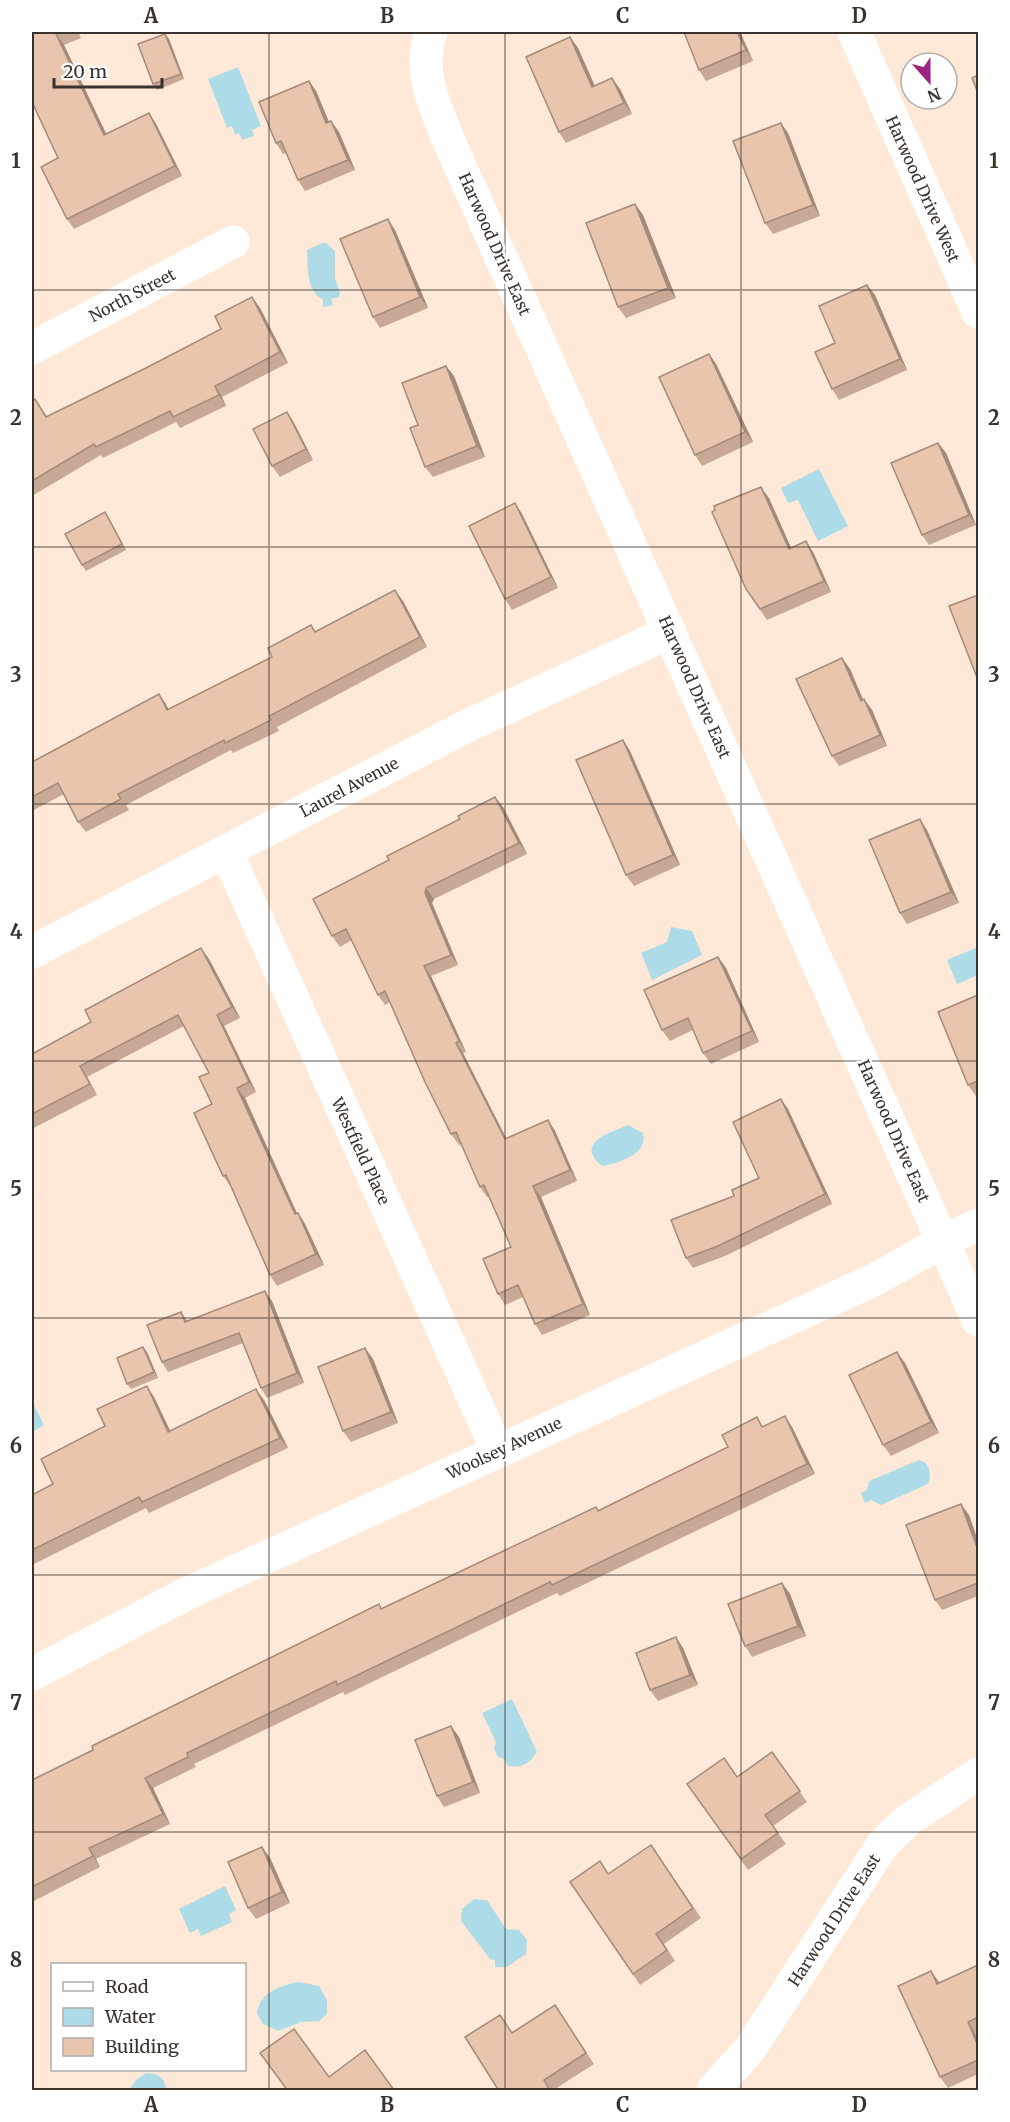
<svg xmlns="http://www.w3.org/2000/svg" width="1010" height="2122" font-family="Merriweather,serif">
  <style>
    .water { fill: #addce8 }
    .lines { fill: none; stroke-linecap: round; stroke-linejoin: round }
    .minor { stroke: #fff; stroke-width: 33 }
    .wall { fill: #c8a996 }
    .shaded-wall { fill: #a38a7a }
    .building { fill: #e9c5ae; stroke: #a38a7a; stroke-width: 1.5 }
    .grid { fill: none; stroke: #3a322c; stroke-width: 1.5; stroke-opacity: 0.55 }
    .labels { text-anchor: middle; stroke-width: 5; stroke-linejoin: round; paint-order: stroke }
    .street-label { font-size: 16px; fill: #3a322c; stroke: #fff }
    .neatline { fill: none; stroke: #3a322c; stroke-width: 2 }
    .grid-label { font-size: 20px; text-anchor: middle; font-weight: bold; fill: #3a322c }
  </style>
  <rect width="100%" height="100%" fill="#fee9d8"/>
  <g class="water">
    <polygon points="238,67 261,126 252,130 254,136 242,140 239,133 235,135 232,126 227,128 208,79"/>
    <path d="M 322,243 L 326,243 L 335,251 L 335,278 L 340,293 L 339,297 L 331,299 L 333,305 L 323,307 L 323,299 C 306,293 308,265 307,250 Z"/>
    <polygon points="819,469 848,526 818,541 798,500 788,503 781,488"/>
    <polygon points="671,927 692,931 702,955 652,980 641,953 667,942"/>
    <polygon points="978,947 978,975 957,984 947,960"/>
    <path d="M 628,1125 L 643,1133 C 649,1154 619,1163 602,1166 C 574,1142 610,1133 628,1125 Z"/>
    <polygon points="32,1401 44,1425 32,1432"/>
    <path d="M 919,1460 C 930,1462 932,1475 928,1484 L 881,1505 L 871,1500 L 865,1503 L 861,1493 L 867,1490 L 869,1481 Z"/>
    <path d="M 512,1699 L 537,1752 C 529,1764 523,1768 508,1766 L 503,1758 L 498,1757 L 494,1749 L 496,1742 L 482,1713 Z"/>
    <polygon points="225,1886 236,1910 229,1914 232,1922 201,1936 198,1929 190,1933 179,1909"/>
    <polygon points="474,1899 487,1900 506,1929 519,1930 527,1940 526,1954 507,1967 495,1967 495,1960 490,1959 461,1921 462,1909"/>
    <path d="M 299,1982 L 319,1986 L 327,2000 L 327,2014 L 319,2021 L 301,2022 L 278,2031 L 263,2024 L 257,2013 C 260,1992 281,1985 299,1982 Z"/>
    <path d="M 146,2073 C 159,2074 165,2077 166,2090 L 129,2090 L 136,2080 Z"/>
  </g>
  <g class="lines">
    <g class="minor">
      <path d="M 431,32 C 418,72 433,100 447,137 L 978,1320"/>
      <polyline points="854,32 978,312"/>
      <polyline points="32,348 233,242"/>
      <polyline points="226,851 497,1450"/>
      <polyline points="32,952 469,725 670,632"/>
      <polyline points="32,1674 188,1593 874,1280 943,1241 978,1225"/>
      <polyline points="713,2090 750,2049 883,1844 908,1820 978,1774"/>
    </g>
  </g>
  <g class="wall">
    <polygon points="32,32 78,32 81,38 64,45 106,134 149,113 156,124 182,176 74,229 67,219 58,158"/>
    <polygon points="740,32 753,61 706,81 699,70"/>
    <polygon points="165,34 169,39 184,79 157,90 153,84"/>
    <polygon points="570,37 578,48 595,86 620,89 632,114 566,143 559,132"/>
    <polygon points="309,81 316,91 329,122 331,121 339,132 355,170 305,191 298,180 286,153 283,154 276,143"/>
    <polygon points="788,133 820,216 773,234 765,223"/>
    <polygon points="635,204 643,215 676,298 626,318 618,307"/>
    <polygon points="395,230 428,308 380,328 373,317"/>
    <polygon points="867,285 875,295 907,370 839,400 832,389"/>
    <polygon points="252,297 260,308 288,363 222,397 226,406 180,428 176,422 103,458 101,455 32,496 32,402 35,399 47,417 148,367 221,329"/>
    <polygon points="709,354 716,364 753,442 702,466 695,455"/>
    <polygon points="446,366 454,376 485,457 433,477 425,467 418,425"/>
    <polygon points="287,412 294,423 313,460 280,477 272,466"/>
    <polygon points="938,443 946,453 976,525 929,545 922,535"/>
    <polygon points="769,498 791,548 813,552 831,592 767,620 746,589"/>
    <polygon points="515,503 522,514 558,588 512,610 505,599"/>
    <polygon points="105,512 126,550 86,571 82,565"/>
    <polygon points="403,601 427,647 277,727 279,731 233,753 231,750 126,805 129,810 86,832 78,822 64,794 32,811 32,762 159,694 168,709 272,657 311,625 316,632"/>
    <polygon points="842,658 850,669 863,700 864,699 872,710 887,746 839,766 832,756"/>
    <polygon points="623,740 630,751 680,865 634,886 626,875"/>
    <polygon points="495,797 503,807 527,854 434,899 432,903 458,965 431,976 466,1052 463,1053 506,1138 548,1120 555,1131 577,1181 541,1197 590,1315 542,1335 535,1324 523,1297 505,1305 498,1294 511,1247 489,1197 487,1197 480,1187 461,1144 459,1145 451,1134 390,1002 385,1005 378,995 352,940 340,947 332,936 389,860 460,819"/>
    <polygon points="927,830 959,903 907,924 900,913"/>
    <polygon points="718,957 726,968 759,1042 711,1064 703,1053 693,1030 670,1041 662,1030"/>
    <polygon points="209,959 240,1018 224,1026 256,1092 245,1098 297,1213 298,1213 305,1224 324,1265 277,1286 270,1275 231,1187 223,1176 212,1104 209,1073 184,1026 87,1077 97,1095 32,1129 32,1054"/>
    <polygon points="978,995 978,1095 976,1096 968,1085"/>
    <polygon points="781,1099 788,1109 832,1204 725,1256 693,1268 686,1258 734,1196 759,1178"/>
    <polygon points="272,1301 304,1383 267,1398 261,1388 243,1343 168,1372 162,1362 181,1312 188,1321"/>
    <polygon points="365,1348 373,1359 398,1423 351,1442 343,1431"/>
    <polygon points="147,1352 158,1378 131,1389 127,1384"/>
    <polygon points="905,1363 939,1433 891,1456 883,1445"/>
    <polygon points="154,1397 170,1431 264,1400 288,1448 149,1513 146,1508 32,1565 32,1495 53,1484 105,1426"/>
    <polygon points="763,1426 792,1427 815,1474 560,1596 557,1593 345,1695 343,1692 194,1764 196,1767 153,1788 170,1824 96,1859 100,1867 32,1902 32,1780 382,1608 598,1510 728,1447"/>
    <polygon points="969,1515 978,1541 978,1596 942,1610 935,1600"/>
    <polygon points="782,1583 790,1594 806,1636 752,1657 745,1646"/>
    <polygon points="683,1648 698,1685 658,1701 650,1690"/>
    <polygon points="451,1726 459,1737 480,1793 444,1807 437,1796"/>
    <polygon points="772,1752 807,1802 773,1826 786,1844 748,1870 687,1784 737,1777"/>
    <polygon points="651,1845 701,1918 664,1944 675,1961 640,1985 570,1882 609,1874"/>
    <polygon points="262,1847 270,1858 290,1903 256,1919 248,1908"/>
    <polygon points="978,1965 978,2032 975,2033 978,2041 978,2074 948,2088 940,2077 939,1983"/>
    <polygon points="562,2015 594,2064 552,2091 499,2091 512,2032"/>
  </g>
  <g class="shaded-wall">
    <polygon points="737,32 740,32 753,61 746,50"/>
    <polygon points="56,34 64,45 112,146 104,135"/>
    <polygon points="165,34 169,39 184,79 181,74"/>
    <polygon points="570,37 578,48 600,98 592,87"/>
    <polygon points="612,78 620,89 632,114 624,103"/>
    <polygon points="309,81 316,91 334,134 326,123"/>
    <polygon points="149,113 156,124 182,176 175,166"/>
    <polygon points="331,121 339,132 355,170 348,160"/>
    <polygon points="781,123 788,133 820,216 813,205"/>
    <polygon points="635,204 643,215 676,298 668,288"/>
    <polygon points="388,219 395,230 428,308 420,297"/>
    <polygon points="867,285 875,295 907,370 900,359"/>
    <polygon points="252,297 260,308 288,363 280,352"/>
    <polygon points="709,354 716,364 753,442 745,432"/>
    <polygon points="446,366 454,376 485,457 477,446"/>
    <polygon points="215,386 222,397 226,406 219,395"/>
    <polygon points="287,412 294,423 313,460 306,449"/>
    <polygon points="938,443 946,453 976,525 969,515"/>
    <polygon points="761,487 769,498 796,559 789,549"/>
    <polygon points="515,503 522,514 558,588 551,577"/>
    <polygon points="105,512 109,518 126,550 122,544"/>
    <polygon points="806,541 813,552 831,592 824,581"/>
    <polygon points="395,590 403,601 427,647 420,637"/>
    <polygon points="842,658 850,669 868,711 861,701"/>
    <polygon points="159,694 166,704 174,720 167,710"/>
    <polygon points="864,699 872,710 887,746 880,735"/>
    <polygon points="623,740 630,751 680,865 673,855"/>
    <polygon points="495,797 503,807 527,854 519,843"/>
    <polygon points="920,819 927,830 959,903 951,892"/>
    <polygon points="426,888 434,899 432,903 458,965 451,955 425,893"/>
    <polygon points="201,948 209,959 240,1018 232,1007"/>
    <polygon points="718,957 726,968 759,1042 752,1031"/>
    <polygon points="424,966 431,976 466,1052 459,1041"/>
    <polygon points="217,1015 224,1026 256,1092 249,1082"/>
    <polygon points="456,1043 463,1053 512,1150 505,1139"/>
    <polygon points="80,1066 87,1077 97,1095 90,1084"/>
    <polygon points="237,1088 245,1098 302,1225 295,1214"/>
    <polygon points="781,1099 788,1109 832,1204 825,1194"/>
    <polygon points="548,1120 555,1131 577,1181 570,1170"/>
    <polygon points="533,1186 541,1197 590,1315 583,1304"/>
    <polygon points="298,1213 305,1224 324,1265 316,1254"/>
    <polygon points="265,1291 272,1301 304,1383 297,1373"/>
    <polygon points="143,1347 147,1352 158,1378 154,1372"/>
    <polygon points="365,1348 373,1359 398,1423 391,1412"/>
    <polygon points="897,1352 905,1363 939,1433 931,1422"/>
    <polygon points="147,1386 154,1397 176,1443 168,1432"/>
    <polygon points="256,1389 264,1400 288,1448 280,1438"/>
    <polygon points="785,1416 792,1427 815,1474 807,1464"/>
    <polygon points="961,1504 969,1515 978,1541 978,1550"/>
    <polygon points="782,1583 790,1594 806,1636 798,1626"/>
    <polygon points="676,1637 683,1648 698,1685 690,1675"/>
    <polygon points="451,1726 459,1737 480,1793 473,1782"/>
    <polygon points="145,1778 153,1788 170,1824 163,1814"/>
    <polygon points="262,1847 270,1858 290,1903 282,1892"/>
    <polygon points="89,1848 96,1859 100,1867 93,1856"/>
    <polygon points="931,1971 939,1982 945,1995 937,1984"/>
    <polygon points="968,2022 975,2033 978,2041 978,2046"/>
  </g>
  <g class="building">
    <polygon points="32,32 63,32 56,34 104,135 149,113 175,166 67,219 41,167 58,158 32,102"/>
    <polygon points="684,32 737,32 746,50 699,70"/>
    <polygon points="165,34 181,74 153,84 138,44"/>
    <polygon points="570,37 592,87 612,78 624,103 559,132 526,57"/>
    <polygon points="978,75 978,93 972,78"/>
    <polygon points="309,81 326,123 331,121 348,160 298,180 281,141 276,143 259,102"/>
    <polygon points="781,123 813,205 765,223 733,141"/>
    <polygon points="635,204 668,288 618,307 586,223"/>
    <polygon points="388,219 420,297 373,317 340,239"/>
    <polygon points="867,285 900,359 832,389 815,352 835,343 819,306"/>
    <polygon points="252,297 280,352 215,386 219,395 173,417 170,411 96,447 94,444 32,481 32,402 35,399 46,417 148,367 221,329 215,316"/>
    <polygon points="709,354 745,432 695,455 659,377"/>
    <polygon points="446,366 477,446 425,467 410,428 418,425 402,383"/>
    <polygon points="287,412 306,449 272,466 253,429"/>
    <polygon points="938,443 969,515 922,535 891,463"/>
    <polygon points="761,487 789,549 806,541 824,581 760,609 746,589 712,512 715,510 714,506"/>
    <polygon points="515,503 551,577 505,599 469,526"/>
    <polygon points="105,512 122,544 82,565 65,534"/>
    <polygon points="395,590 420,637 269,716 271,720 225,743 224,740 118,794 121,799 78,822 58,783 32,797 32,762 159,694 167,710 272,657 268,648 311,625 315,632"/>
    <polygon points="978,595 978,680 949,606"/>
    <polygon points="842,658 861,701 864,699 880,735 832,756 796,679"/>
    <polygon points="623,740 673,855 626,875 576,760"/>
    <polygon points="495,797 519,843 426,888 425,893 451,955 424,966 459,1041 456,1043 505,1139 548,1120 570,1170 533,1186 583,1304 535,1324 518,1285 498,1294 483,1259 511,1247 484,1185 480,1187 456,1132 451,1134 425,1082 385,991 378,995 346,929 332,936 313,899 389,860 387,856 460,819 458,816"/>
    <polygon points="920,819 951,892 900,913 869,840"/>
    <polygon points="201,948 232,1007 217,1015 249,1082 237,1088 295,1214 298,1213 316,1254 270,1275 226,1175 223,1176 194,1113 212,1104 199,1077 209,1073 178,1015 80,1066 90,1084 32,1114 32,1054 91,1022 85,1010"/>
    <polygon points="718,957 752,1031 703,1053 688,1018 662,1030 644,990"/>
    <polygon points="978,995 978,1081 968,1085 938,1012"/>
    <polygon points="781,1099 825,1194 718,1246 686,1258 671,1220 734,1196 732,1190 759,1178 733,1122"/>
    <polygon points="265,1291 297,1373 261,1388 239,1333 162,1362 147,1325 181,1312 185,1322"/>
    <polygon points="143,1347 154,1372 127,1384 117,1358"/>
    <polygon points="365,1348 391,1412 343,1431 318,1367"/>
    <polygon points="897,1352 931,1422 883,1445 849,1375"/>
    <polygon points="147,1386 168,1432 256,1389 280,1438 142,1502 139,1497 32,1550 32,1495 53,1484 41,1459 105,1426 97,1409"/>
    <polygon points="785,1416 807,1464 552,1585 550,1582 337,1685 336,1681 187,1753 188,1757 145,1778 163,1814 89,1848 93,1856 32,1887 32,1780 93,1750 92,1746 379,1604 381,1609 596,1507 598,1511 728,1447 722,1435 757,1417 762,1427"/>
    <polygon points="961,1504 978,1550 978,1583 935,1600 906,1525"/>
    <polygon points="782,1583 798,1626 745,1646 728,1604"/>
    <polygon points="676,1637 690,1675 650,1690 636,1653"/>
    <polygon points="451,1726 473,1782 437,1796 415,1740"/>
    <polygon points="772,1752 800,1791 765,1815 778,1833 741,1859 687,1784 724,1758 737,1777"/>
    <polygon points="651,1845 693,1908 656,1934 667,1950 633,1974 570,1882 600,1861 608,1874"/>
    <polygon points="262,1847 282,1892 248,1908 228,1862"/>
    <polygon points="978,1965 978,2017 968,2022 978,2046 978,2060 940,2077 898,1986 931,1971 937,1984"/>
    <polygon points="555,2005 586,2053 544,2080 550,2091 499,2091 465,2037 500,2015 512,2033"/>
    <polygon points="294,2029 329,2077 365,2050 394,2090 392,2091 288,2091 260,2053"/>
  </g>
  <path class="grid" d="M 269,32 L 269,2090M 505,32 L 505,2090M 741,32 L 741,2090M 32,290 L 978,290M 32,547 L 978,547M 32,804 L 978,804M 32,1061 L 978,1061M 32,1318 L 978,1318M 32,1575 L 978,1575M 32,1832 L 978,1832"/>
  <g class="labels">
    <g class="street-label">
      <text transform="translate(923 189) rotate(66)" y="6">Harwood Drive West</text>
      <text transform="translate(495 244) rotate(66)" y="6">Harwood Drive East</text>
      <text transform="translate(132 295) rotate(-28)" y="6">North Street</text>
      <text transform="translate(695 687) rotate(66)" y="6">Harwood Drive East</text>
      <text transform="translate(349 787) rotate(-28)" y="6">Laurel Avenue</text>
      <text transform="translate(894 1131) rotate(66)" y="6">Harwood Drive East</text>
      <text transform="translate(361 1151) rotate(65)" y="6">Westfield Place</text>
      <text transform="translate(504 1448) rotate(-25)" y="6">Woolsey Avenue</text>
      <text transform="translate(834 1920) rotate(-57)" y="6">Harwood Drive East</text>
    </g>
  </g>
  <rect width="1010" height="2122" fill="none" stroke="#ffffff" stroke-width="66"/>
  <rect x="51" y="1963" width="195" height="108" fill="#ffffff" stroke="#b0adab" stroke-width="1.5"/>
  <rect x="63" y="1982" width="30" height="9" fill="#ffffff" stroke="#b0adab" stroke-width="1.5"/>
  <text x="105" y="1993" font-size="18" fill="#3a322c">Road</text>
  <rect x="63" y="2008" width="30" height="18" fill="#addce8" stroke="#b0adab" stroke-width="1.5"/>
  <text x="105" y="2023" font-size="18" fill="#3a322c">Water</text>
  <rect x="63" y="2038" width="30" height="18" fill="#e9c5ae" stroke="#b0adab" stroke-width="1.5"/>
  <text x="105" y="2053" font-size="18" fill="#3a322c">Building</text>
  <g transform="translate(929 81) rotate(159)"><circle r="28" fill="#ffffff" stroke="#b0adab" stroke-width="1.5"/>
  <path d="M0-4.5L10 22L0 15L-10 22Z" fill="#9b2681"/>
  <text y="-9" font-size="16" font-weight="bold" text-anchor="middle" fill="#3a322c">N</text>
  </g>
  <path d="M54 78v9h108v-9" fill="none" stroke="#3a322c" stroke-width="3"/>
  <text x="63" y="78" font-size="18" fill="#3a322c" stroke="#ffffff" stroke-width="4.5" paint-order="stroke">20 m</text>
  <rect x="33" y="33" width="944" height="2056" class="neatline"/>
  <g class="grid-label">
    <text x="151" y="23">A</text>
    <text x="387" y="23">B</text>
    <text x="623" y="23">C</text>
    <text x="859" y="23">D</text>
    <text x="16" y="168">1</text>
    <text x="994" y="168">1</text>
    <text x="16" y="425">2</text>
    <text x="994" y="425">2</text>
    <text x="16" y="682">3</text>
    <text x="994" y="682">3</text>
    <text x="16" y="939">4</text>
    <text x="994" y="939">4</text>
    <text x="16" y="1196">5</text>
    <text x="994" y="1196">5</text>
    <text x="16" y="1453">6</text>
    <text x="994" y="1453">6</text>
    <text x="16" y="1710">7</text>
    <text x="994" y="1710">7</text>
    <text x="16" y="1967">8</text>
    <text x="994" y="1967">8</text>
    <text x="151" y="2112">A</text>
    <text x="387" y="2112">B</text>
    <text x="623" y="2112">C</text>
    <text x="859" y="2112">D</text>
  </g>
</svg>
